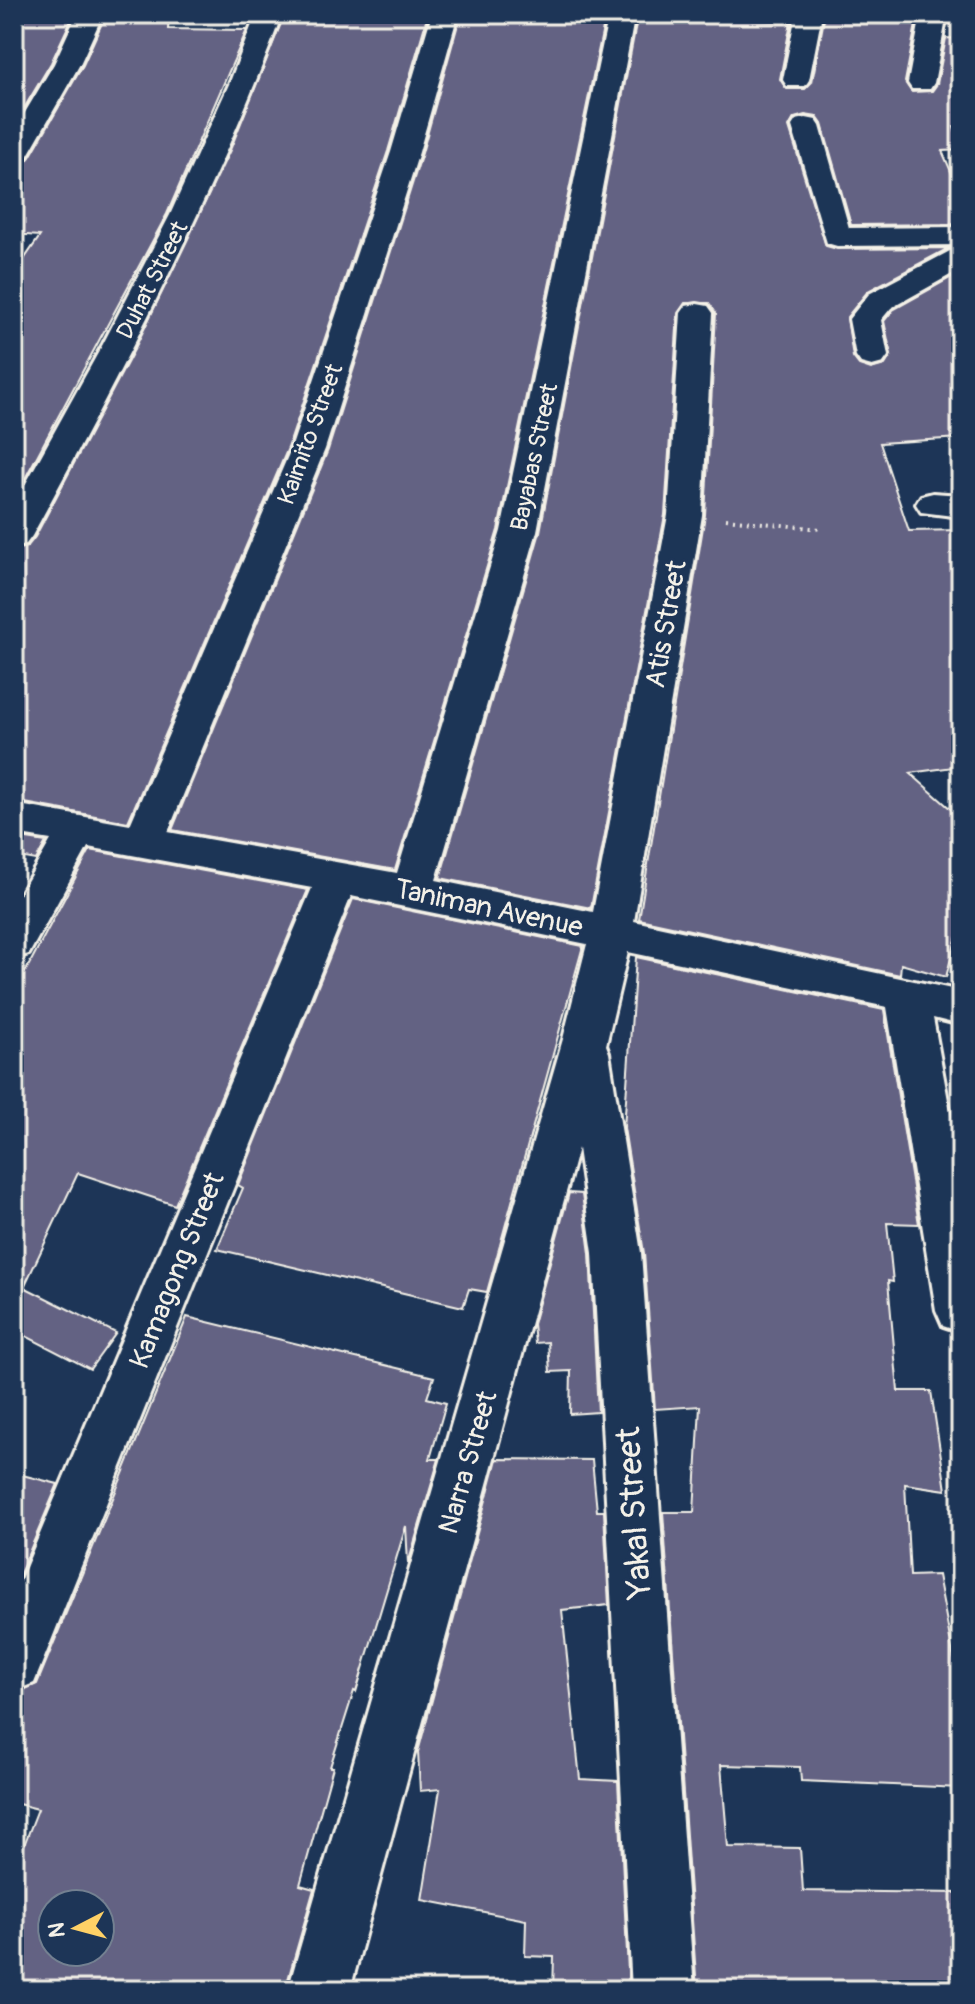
<svg xmlns="http://www.w3.org/2000/svg" width="975" height="2004" font-family="Pangolin,sans-serif">
  <style>
    .building { fill: #646283; stroke: #f4f1e8; stroke-width: 2; fill-rule: evenodd }
    .lines { fill: none; stroke-linecap: round; stroke-linejoin: round }
    .minor-casing { stroke: #f4f1e8; stroke-width: 6 }
    .path { stroke: #f4f1e8; stroke-width: 4; stroke-dasharray: 2 5; stroke-linecap: butt }
    .minor { fill: #1d3557; fill-rule: evenodd }
    .labels { text-anchor: middle; stroke-width: 6; stroke-linejoin: round; paint-order: stroke }
    .far-street-label { font-size: 24px; fill: #f4f1e8; stroke: #1d3557 }
    .street-label { font-size: 28px; fill: #f4f1e8; stroke: #1d3557 }
    .near-street-label { font-size: 34px; fill: #f4f1e8; stroke: #1d3557 }
  </style>
  <rect width="100%" height="100%" fill="#1d3557"/>
  <filter id="ink" filterUnits="userSpaceOnUse"><feTurbulence type="fractalNoise" baseFrequency=".0125" numOctaves="2"/><feDisplacementMap in="SourceGraphic" scale="16" xChannelSelector="R" yChannelSelector="G"/><feConvolveMatrix kernelMatrix="1 2 1 2 8 2 1 2 1" color-interpolation-filters="sRGB"/></filter>
  <g filter="url(#ink)">
    <g class="building">
      <polygon points="14,14 74,14 51,63 14,125"/>
      <polygon points="106,14 169,16 168,29 247,30 167,214 14,499 14,274 40,236 14,234 14,176 30,157 83,65"/>
      <polygon points="389,14 428,15 388,151 288,448 128,822 14,801 14,550 27,547 35,537 136,346 230,150 284,16"/>
      <polygon points="512,14 606,14 498,530 395,870 172,830 328,450 422,153 460,17 511,18"/>
      <polygon points="638,14 750,14 752,21 791,22 780,79 787,89 805,89 812,82 825,14 915,14 917,19 905,82 912,92 932,91 937,84 946,38 961,39 961,127 954,127 961,150 942,151 961,194 961,224 851,225 822,124 817,117 805,115 794,118 789,127 826,246 837,249 949,248 868,291 847,317 853,357 859,365 871,369 885,365 891,355 884,321 893,310 961,272 961,438 880,443 909,531 961,530 961,766 910,773 961,818 961,921 946,977 901,964 900,975 639,919 705,515 716,313 709,303 685,303 678,313 665,515 591,908 440,878 540,532"/>
      <polygon points="14,837 46,842 36,860 14,856"/>
      <polygon points="90,850 308,890 175,1205 78,1173 24,1287 116,1333 90,1369 14,1330 14,993"/>
      <polygon points="353,899 583,946 487,1292 469,1289 463,1307 217,1249 243,1188 238,1185"/>
      <polygon points="636,957 884,1010 919,1224 887,1223 893,1282 888,1281 898,1391 931,1391 946,1490 905,1484 910,1576 938,1575 961,1697 961,1788 801,1781 800,1767 721,1765 728,1847 800,1848 803,1891 961,1893 961,1990 697,1990 663,1512 694,1512 700,1406 655,1409 644,1253 624,1128"/>
      <polygon points="569,1193 582,1194 590,1253 598,1412 570,1414 571,1371 550,1372 548,1342 535,1343 533,1324"/>
      <path d="M 187,1317 L 434,1377 L 427,1398 L 446,1403 L 430,1459 L 439,1459 L 408,1564 L 406,1526 L 356,1692 L 354,1691 L 330,1767 L 333,1767 L 300,1885 L 314,1889 L 285,1990 L 14,1990 L 14,1871 L 38,1809 L 14,1803 L 14,1694 L 37,1684 ZM 52,1904 L 100,1904 L 100,1952 L 52,1952 Z"/>
      <polygon points="497,1459 592,1460 597,1511 604,1511 609,1605 562,1610 580,1779 618,1781 629,1990 553,1990 554,1957 525,1956 526,1920 422,1900 440,1789 420,1791 418,1752"/>
      <polygon points="14,1473 58,1484 14,1588"/>
    </g>
    <g class="lines">
      <defs>
        <g id="minor">
          <polygon points="77,14 103,14 80,64 28,155 24,161 14,163 14,131 54,64"/>
          <path d="M 256,14 L 282,14 C 214,196 124,366 32,536 L 26,544 L 14,547 L 14,505 L 103,344 L 170,215 L 230,82 Z"/>
          <polygon points="432,14 458,14 419,152 325,449 168,832 397,873 501,531 609,14 635,14 537,531 436,880 593,912 668,515 681,313 686,306 697,304 708,306 713,313 702,515 634,921 961,991 961,1025 933,1018 961,1172 961,1332 943,1326 936,1310 887,1007 628,952 606,1045 609,1053 641,1253 694,1990 632,1990 593,1253 578,1148 350,1990 288,1990 563,1039 587,944 351,896 34,1683 14,1691 14,1596 312,888 88,847 29,954 14,958 14,904 51,840 14,834 14,804 130,825 291,449 391,152"/>
          <polygon points="796,14 822,14 809,80 805,86 787,86 783,80"/>
          <polygon points="921,14 947,14 934,83 930,89 912,89 908,83"/>
          <polygon points="806,118 816,120 820,126 849,228 961,227 961,245 837,246 827,243 792,126 796,120"/>
          <polygon points="961,248 961,269 891,308 881,320 888,356 883,363 872,366 861,363 856,356 849,319 869,294 950,251"/>
          <polygon points="933,493 961,495 961,517 921,512 916,504 921,496"/>
        </g>
      </defs>
      <use href="#minor" class="minor-casing"/>
      <polyline class="path" points="726,519 820,529"/>
      <use href="#minor" class="minor"/>
    </g>
  </g>
  <g class="labels">
    <g class="far-street-label">
      <text transform="translate(152 280) rotate(-63)" y="8">Duhat Street</text>
      <text transform="translate(310 434) rotate(-70)" y="8">Kaimito Street</text>
      <text transform="translate(534 457) rotate(-78)" y="8">Bayabas Street</text>
    </g>
    <g class="street-label">
      <text transform="translate(665 624) rotate(-80)" y="10">Atis Street</text>
      <text transform="translate(489 907) rotate(12)" y="10">Taniman Avenue</text>
      <text transform="translate(176 1270) rotate(-68)" y="10">Kamagong Street</text>
      <text transform="translate(467 1462) rotate(-74)" y="10">Narra Street</text>
    </g>
    <g class="near-street-label">
      <text transform="translate(633 1513) rotate(-94)" y="12">Yakal Street</text>
    </g>
  </g>
  <rect width="975" height="2004" fill="none" stroke="#1d3557" stroke-width="48"/>
  <rect x="24" y="24" width="927" height="1956" fill="none" stroke="#f4f1e8" stroke-width="3" filter="url(#ink)"/>
  <g transform="translate(76 1928) rotate(264)"><circle r="38" fill="#1d3557" stroke="#738091" stroke-width="2"/>
  <path d="M0-6L14 30L0 20L-14 30Z" fill="#ffd166"/>
  <text y="-12" font-size="22" font-weight="bold" text-anchor="middle" fill="#f4f1e8">N</text>
  </g>
</svg>
